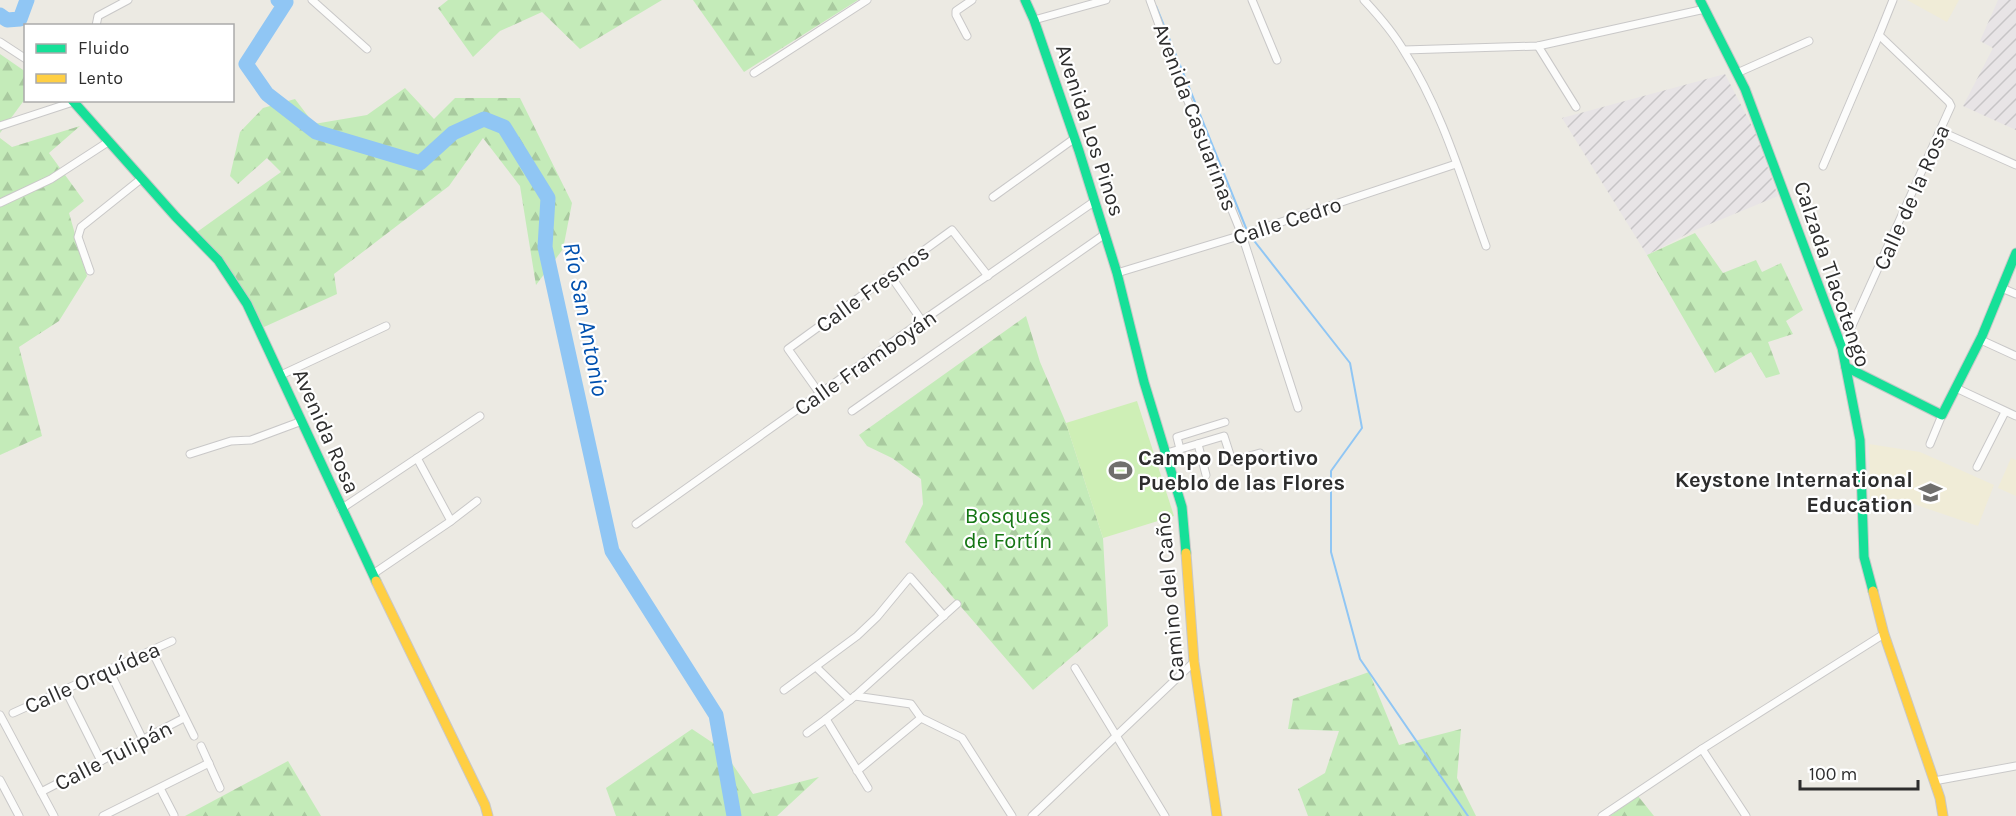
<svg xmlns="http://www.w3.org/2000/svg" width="2016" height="816" font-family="Karla,sans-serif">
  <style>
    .industrial { fill: url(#industrial-furrows) }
    .education { fill: #f0ecd7 }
    .forest { fill: url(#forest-firs) }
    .pitch { fill: #ceefb6 }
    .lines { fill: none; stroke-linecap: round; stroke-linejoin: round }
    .stream { stroke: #90c6f4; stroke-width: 2 }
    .river { stroke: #90c6f4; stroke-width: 15 }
    .street-casing { stroke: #c9c8c8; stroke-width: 9 }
    .fast-casing { stroke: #c9c8c8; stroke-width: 11 }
    .slow-casing { stroke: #c9c8c8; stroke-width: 11 }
    .street { stroke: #fcfcfb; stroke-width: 7 }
    .fast { stroke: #16e098; stroke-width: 9 }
    .slow { stroke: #ffcf43; stroke-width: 9 }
    .labels { text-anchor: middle; stroke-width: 4.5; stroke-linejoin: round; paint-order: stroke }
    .street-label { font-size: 22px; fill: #2d2d2d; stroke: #fff }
    .poi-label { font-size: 22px; font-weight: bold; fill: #2d2d2d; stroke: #fff; text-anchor: start }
    .park-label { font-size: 22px; fill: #147513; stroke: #fff }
    .water-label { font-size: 24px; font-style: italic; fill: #0050af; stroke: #fff }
  </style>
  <defs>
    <pattern id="industrial-furrows" width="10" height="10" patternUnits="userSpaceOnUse" patternTransform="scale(1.5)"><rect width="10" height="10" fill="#e8e4e6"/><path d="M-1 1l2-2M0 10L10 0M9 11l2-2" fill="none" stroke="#c7c4c6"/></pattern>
    <pattern id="forest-firs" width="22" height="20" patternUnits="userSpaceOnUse" patternTransform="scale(1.5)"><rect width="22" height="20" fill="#c4ebb9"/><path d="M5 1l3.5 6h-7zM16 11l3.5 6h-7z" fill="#a9ca9f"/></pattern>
  </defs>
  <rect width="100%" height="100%" fill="#eceae3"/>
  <g class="industrial">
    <polygon points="1998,0 2016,0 2016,130 1963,106 1993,48 1980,41"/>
    <polygon points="1725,74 1755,132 1778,196 1693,231 1647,255 1562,118"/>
  </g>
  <g class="education">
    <polygon points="1907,0 1959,0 1947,22"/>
    <polygon points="1869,444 1920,452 1994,485 1978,526 1899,499 1870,499"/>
    <polygon points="2011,458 2016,460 2016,496 1998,488"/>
  </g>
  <g class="forest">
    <polygon points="448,0 662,0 580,49 542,12 500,31 473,57 438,8"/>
    <polygon points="693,0 858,0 744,72"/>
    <polygon points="0,54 26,72 25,99 0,133"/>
    <polygon points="405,88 434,119 455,98 520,98 572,203 563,249 536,285 520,186 483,138 449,186 334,274 337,294 264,327 251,303 227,264 197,232 281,172 267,158 238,184 230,176 240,132 263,108 295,99 314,124 367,115"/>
    <polygon points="80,126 49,153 84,201 69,213 87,276 59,321 19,347 42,436 0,455 0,138 12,147"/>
    <polygon points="1695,233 1723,273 1756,260 1762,272 1781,263 1803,310 1786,321 1793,334 1768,342 1780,374 1766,378 1751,352 1715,373 1647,255"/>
    <polygon points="1026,316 1040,362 1066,423 1103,538 1108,626 1033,690 905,542 923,504 921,479 892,458 867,446 859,435"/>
    <polygon points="1369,672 1399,745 1461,729 1457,778 1476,816 1308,816 1298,789 1325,773 1339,731 1288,729 1293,699"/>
    <polygon points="692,729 722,749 753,794 819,777 777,816 616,816 606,788"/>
    <polygon points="288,761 321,816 185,816"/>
    <polygon points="1638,796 1654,816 1610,816"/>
  </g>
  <polygon class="pitch" points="1137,401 1174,516 1103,538 1066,423"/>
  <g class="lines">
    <polyline class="stream" points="1156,6 1248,233 1350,363 1362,428 1331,471 1331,552 1360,659 1468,816"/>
    <g class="river">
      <polyline points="278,0 286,2 246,64 267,94 316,132 420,163 453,133 484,119 504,127 548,198 545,247 612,551 716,715 734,816"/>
      <polyline points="0,15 7,20 20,19 27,0"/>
    </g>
    <defs>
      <g id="street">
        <polyline points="312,0 367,49"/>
        <polyline points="1150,0 1175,69 1242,235 1298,408"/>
        <polyline points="1252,0 1277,60"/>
        <path d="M 1364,0 C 1379,16 1393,32 1404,51 C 1442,110 1462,180 1486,246"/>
        <polyline points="1034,20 1106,0"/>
        <polyline points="96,26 98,16 128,0"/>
        <polyline points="967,36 956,15 956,11 972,0"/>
        <polyline points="0,42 26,59"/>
        <polyline points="1538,46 1576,107"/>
        <polyline points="1404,50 1538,46 1705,9"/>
        <polyline points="754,73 867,0"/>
        <polyline points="1737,73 1809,41"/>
        <polyline points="0,126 73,102"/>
        <polyline points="1940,131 2016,165"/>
        <polyline points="1823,166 1879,35"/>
        <polyline points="993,197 1075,138"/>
        <polyline points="0,203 51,179 108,142"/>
        <polyline points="90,271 78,237 81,227 141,179"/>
        <polyline points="1117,273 1242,235 1456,164"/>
        <polyline points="890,275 922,321"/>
        <polyline points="2004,289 2016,294"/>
        <polyline points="1981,340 2016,356"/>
        <polyline points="1842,348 1951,106 1949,102 1879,35 1893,0"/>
        <polyline points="281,375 386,326"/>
        <polyline points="1956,388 2016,416"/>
        <polyline points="820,394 788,349 952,230 988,276"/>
        <polyline points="852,411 1105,234"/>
        <polyline points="1198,444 1206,475"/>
        <polyline points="1930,444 1942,415"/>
        <polyline points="1180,449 1177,437 1225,422"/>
        <polyline points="1167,453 1224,436 1232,461 1260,453"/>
        <polyline points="190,454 231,441 251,440 302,421"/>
        <polyline points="417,458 451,521"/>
        <polyline points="1977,467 2005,412"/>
        <polyline points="341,509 480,416"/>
        <polyline points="636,524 922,321 1095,201"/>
        <polyline points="373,574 451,521 477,501"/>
        <polyline points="152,651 194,736"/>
        <polyline points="816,667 850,700"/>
        <polyline points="1075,668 1165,816"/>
        <polyline points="109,670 143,740"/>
        <polyline points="65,689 101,761"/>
        <polyline points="784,690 857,636 877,617 910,577 944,616"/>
        <polyline points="855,696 911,704 921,718 962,738 1012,816"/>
        <polyline points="13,713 172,641"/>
        <polyline points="0,715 54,816"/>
        <polyline points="826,719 855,696 957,604"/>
        <polyline points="807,733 826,719 868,788"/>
        <polyline points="201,746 220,788"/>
        <polyline points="1702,749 1746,816"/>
        <polyline points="857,771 921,718"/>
        <polyline points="0,780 19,816"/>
        <polyline points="1934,781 2016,766"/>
        <polyline points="160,788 174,815"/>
        <polyline points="41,792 184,718"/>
        <polyline points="103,816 209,763"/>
        <polyline points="1032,816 1194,662"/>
        <polyline points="1602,816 1702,749 1884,634"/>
      </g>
      <g id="fast">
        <polyline points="1025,0 1034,20 1079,151 1117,273 1144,382 1182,507 1186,553"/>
        <polyline points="1700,0 1745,89 1842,348 1860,440 1864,557 1873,591"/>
        <polyline points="72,100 176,217 218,260 247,304 376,581"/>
        <polyline points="1846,367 1942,415 1982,336 2016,253"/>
      </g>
      <g id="slow">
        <polyline points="1186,553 1194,662 1217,816"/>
        <polyline points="376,581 485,805 488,816"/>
        <polyline points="1873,591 1884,634 1940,798 1943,816"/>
      </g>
    </defs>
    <use href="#street" class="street-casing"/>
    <use href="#fast" class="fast-casing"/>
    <use href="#slow" class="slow-casing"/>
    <use href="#street" class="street"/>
    <use href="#fast" class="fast"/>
    <use href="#slow" class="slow"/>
  </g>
  <defs>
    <symbol id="stadium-bare" viewBox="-9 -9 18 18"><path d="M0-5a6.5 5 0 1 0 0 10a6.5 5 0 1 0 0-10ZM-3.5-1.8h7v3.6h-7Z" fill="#706f6d" stroke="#fff" stroke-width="2.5" paint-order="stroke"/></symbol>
    <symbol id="school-bare" viewBox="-9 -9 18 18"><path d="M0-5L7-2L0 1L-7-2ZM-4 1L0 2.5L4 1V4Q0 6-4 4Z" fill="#706f6d" stroke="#fff" stroke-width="2.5" paint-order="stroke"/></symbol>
  </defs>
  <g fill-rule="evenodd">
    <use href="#stadium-bare" x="1104" y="454" width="33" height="33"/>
    <use href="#school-bare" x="1914" y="476" width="33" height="33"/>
  </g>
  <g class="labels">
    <g class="street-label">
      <text transform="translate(1196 117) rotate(69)" y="8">Avenida Casuarinas</text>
      <text transform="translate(1091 130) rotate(72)" y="8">Avenida Los Pinos</text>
      <text transform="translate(1911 197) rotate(-66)" y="8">Calle de la Rosa</text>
      <text transform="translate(1287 220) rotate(-18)" y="8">Calle Cedro</text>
      <text transform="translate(1833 274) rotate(71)" y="8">Calzada Tlacotengo</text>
      <text transform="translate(872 288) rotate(-36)" y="8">Calle Fresnos</text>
      <text transform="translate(865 362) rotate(-35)" y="8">Calle Framboyán</text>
      <text transform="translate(327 431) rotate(66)" y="8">Avenida Rosa</text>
      <text transform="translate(1169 597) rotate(-95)" y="8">Camino del Caño</text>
      <text transform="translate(92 677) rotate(-24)" y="8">Calle Orquídea</text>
      <text transform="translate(113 755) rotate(-27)" y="8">Calle Tulipán</text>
    </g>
    <g class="poi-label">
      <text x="1138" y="465">Campo Deportivo<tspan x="1138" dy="25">Pueblo de las Flores</tspan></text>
      <text x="1913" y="487" text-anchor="end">Keystone International<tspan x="1913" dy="25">Education</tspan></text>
    </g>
    <g class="park-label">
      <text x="1008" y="523">Bosques<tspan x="1008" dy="25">de Fortín</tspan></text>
    </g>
    <g class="water-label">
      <text transform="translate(586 319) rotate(79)" y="8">Río San Antonio</text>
    </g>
  </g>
  <rect x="24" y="24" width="210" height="78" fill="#ffffff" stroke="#ababab" stroke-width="1.5"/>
  <rect x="36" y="44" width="30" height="9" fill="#16e098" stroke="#ababab" stroke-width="1.5"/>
  <text x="78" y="54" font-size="18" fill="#2d2d2d">Fluido</text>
  <rect x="36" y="74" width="30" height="9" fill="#ffcf43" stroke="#ababab" stroke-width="1.5"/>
  <text x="78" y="84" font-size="18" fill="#2d2d2d">Lento</text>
  <path d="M1800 780v9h118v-9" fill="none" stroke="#2d2d2d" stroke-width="3"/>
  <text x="1809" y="780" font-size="18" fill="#2d2d2d" stroke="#ffffff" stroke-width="4.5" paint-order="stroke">100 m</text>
</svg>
